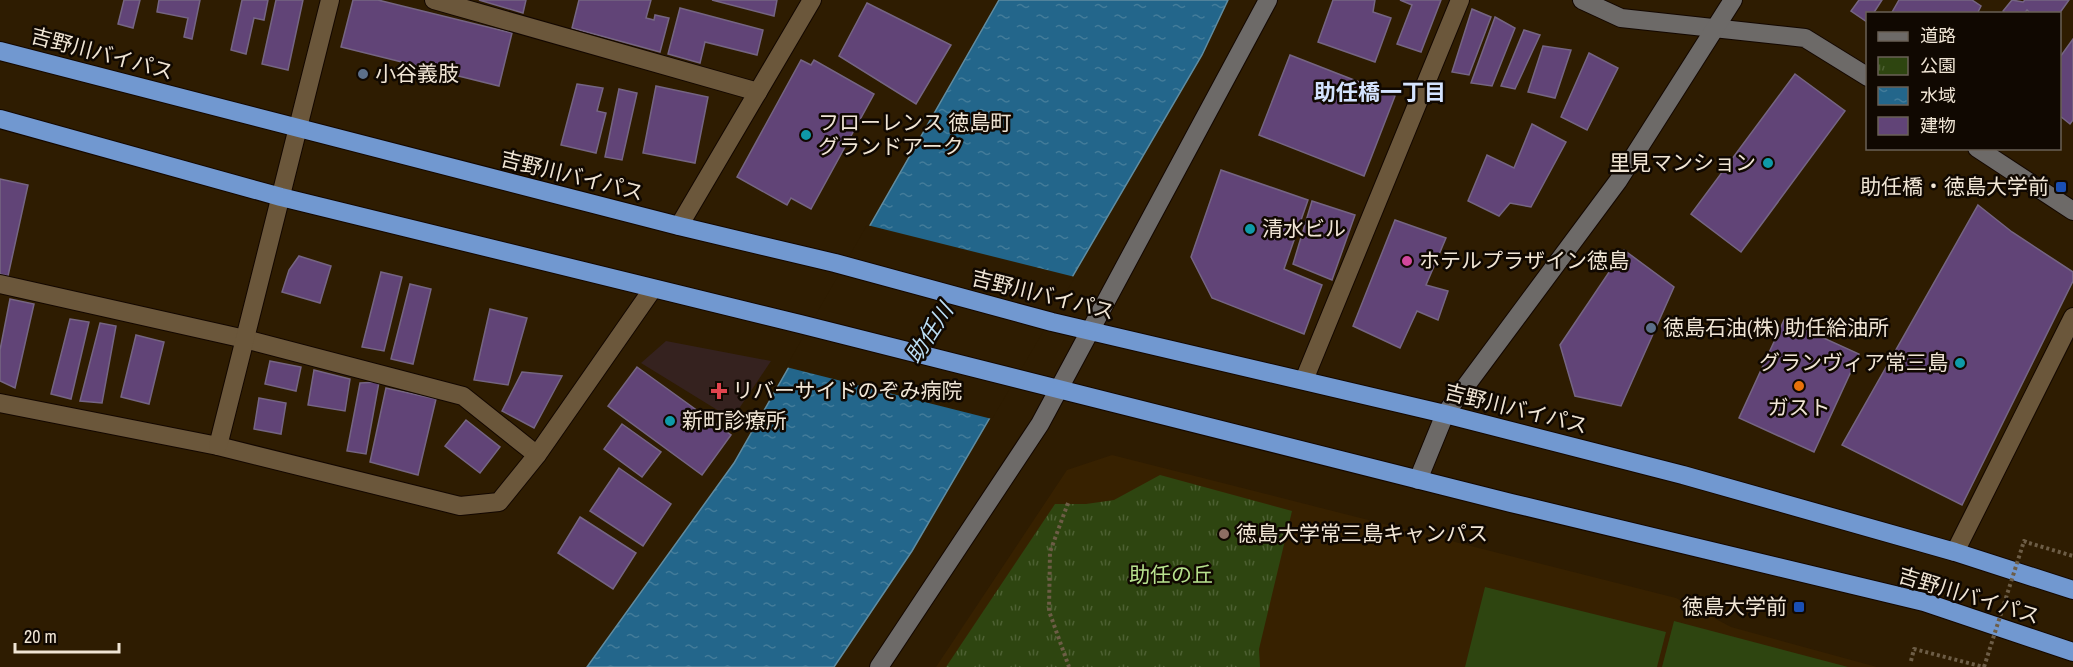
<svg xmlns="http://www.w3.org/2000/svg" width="2073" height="667" font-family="'Archivo Narrow','Noto Sans JP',sans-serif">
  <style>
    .built { fill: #372100 }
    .medical { fill: #35221f }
    .grass { fill: #2e4510 }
    .park { fill: url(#park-tufts) }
    .water { fill: url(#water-ripples); stroke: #608ca1; stroke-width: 1.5 }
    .pier { fill: #2e1c01 }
    .building { fill: #614477; stroke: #756583; stroke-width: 1.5 }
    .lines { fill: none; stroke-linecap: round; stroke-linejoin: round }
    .street-casing { stroke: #130700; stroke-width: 20 }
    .secondary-casing { stroke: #130700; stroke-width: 20 }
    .highway-casing { stroke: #130700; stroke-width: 20 }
    .path { stroke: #6d5d46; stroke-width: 4; stroke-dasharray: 3 3; stroke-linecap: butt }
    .street { stroke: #6b573b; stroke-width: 18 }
    .secondary { stroke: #6d6a68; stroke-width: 18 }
    .highway { stroke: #7198d0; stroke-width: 18 }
    .path-bridge { stroke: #6d5d46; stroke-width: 4; stroke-dasharray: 3 3; stroke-linecap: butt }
    .service-dot { fill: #5c6f8a; stroke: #100801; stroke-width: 2 }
    .culture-dot { fill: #0f9aa8; stroke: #100801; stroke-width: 2 }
    .transit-dot { fill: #1a4fb4; stroke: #100801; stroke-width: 2 }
    .hotel-dot { fill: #d1479c; stroke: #100801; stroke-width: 2 }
    .food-dot { fill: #e8710a; stroke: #100801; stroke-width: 2 }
    .health-dot { fill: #e0444e; stroke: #100801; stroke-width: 2 }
    .education-dot { fill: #8d6e63; stroke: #100801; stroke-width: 2 }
    .labels { text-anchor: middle; stroke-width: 5; stroke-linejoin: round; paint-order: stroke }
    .street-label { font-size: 21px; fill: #f0e5d5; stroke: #100801 }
    .poi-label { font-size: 21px; fill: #f0e5d5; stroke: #100801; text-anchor: start }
    .park-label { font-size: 21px; fill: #b8e28e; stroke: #100801 }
    .neighbourhood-label { font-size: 22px; font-weight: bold; fill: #d4e3fe; stroke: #100801 }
    .water-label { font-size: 22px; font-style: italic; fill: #bbddf3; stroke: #100801 }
  </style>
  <defs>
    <pattern id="park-tufts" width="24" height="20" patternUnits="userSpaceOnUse" patternTransform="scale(1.5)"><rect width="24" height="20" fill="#2e4510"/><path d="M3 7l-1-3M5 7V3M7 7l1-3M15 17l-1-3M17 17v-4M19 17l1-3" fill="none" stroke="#4d6032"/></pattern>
    <pattern id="water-ripples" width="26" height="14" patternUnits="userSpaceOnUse" patternTransform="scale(1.5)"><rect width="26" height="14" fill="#23668b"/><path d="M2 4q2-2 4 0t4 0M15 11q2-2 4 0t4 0" fill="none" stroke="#437c9a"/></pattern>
  </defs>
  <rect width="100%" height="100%" fill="#2e1c01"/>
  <polygon class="built" points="1112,455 1676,598 1731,627 1877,667 936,667 1067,470"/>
  <polygon class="medical" points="666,341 771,361 732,419 641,363"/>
  <g class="grass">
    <polygon points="1485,587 1666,632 1657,667 1465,667"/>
    <polygon points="1674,621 1848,667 1662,667"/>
  </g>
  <polygon class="park" points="1160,475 1292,511 1259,649 1260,667 946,667 1055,504 1086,504 1114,500"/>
  <polygon class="water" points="999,0 1228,0 1202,55 912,551 834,667 587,667 734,463"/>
  <polygon class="pier" points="867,225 1075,277 992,419 786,367"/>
  <g class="building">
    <polygon points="124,0 140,0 133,28 118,24"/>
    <polygon points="159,0 200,0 192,39 184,37 188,18 157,12"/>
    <polygon points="242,0 268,0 264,20 254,18 246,54 231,50"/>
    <polygon points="276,0 303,0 288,70 262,64"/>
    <polygon points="353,0 378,0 512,33 499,86 341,47"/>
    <polygon points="479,0 526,0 523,13"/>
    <polygon points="579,0 651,0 646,18 654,20 655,15 669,18 660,52 572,28"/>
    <polygon points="712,0 777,0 774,16"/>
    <polygon points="1333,0 1375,0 1373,12 1391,18 1375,62 1318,42"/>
    <polygon points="1400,0 1441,0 1421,52 1397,44 1412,5"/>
    <polygon points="1859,0 1882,0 1873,14 1868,14 1867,22 1851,11"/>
    <polygon points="1899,0 1972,0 1981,6 1977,14 1891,14"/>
    <polygon points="2012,0 2023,2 2025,0 2069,0 2059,14 2031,14 2027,10 2024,14 2007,14 2003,11"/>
    <polygon points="867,3 951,45 916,104 839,56"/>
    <polygon points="680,8 763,30 757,55 705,42 700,63 668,54"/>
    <polygon points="1472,9 1491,17 1469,75 1452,72"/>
    <polygon points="1495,17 1515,28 1492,86 1471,83"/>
    <polygon points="1524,30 1540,35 1515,89 1501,86"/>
    <polygon points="2073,39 2073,120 2070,124 2060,116 2060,57"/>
    <polygon points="1543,46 1571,50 1555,98 1528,92"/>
    <polygon points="1589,53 1618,68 1587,130 1561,117"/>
    <polygon points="1290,55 1395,96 1364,176 1259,135"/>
    <polygon points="801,60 811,65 814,60 874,94 811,209 791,198 787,205 737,177"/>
    <polygon points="1795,74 1845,111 1741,252 1691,214"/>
    <polygon points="577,84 603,88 597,111 606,113 596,153 561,145"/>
    <polygon points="656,86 708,97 695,163 643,153"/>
    <polygon points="619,89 637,93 622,160 605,157"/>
    <polygon points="1532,124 1566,142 1531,207 1510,203 1499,216 1468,201 1487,155 1514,168"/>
    <polygon points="1221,170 1308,200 1284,269 1322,285 1304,334 1212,298 1191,257"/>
    <polygon points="0,179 28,185 8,276 0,274"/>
    <polygon points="1312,201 1355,215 1332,280 1293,264"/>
    <polygon points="1978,205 2012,232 2073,272 2073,281 1962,505 1842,445"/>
    <polygon points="1395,220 1446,238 1426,285 1448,291 1438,320 1417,311 1400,348 1353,326"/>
    <polygon points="1624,250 1674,287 1621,406 1575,396 1560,345"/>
    <polygon points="299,256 331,266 320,303 282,292 289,270"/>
    <polygon points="381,272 402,277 384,351 362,347"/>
    <polygon points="410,284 431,289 413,364 391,359"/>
    <polygon points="10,299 34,304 15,388 0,381 0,350"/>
    <polygon points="490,309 527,318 508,385 474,380"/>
    <polygon points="70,319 89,322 71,399 51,394"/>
    <polygon points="1784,320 1859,354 1814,452 1739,418"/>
    <polygon points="100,323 116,326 102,403 80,401"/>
    <polygon points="136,335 164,342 149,404 121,397"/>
    <polygon points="270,361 301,367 296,391 265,384"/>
    <polygon points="637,367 731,435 702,475 608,406"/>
    <polygon points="314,370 350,379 345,411 308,405"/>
    <polygon points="522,372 562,376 534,428 502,411"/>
    <polygon points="379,382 366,454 347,451 360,383"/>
    <polygon points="386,388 436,399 418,475 370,462"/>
    <polygon points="259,398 286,403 281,434 254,429"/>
    <polygon points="466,420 500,447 480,473 445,446"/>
    <polygon points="622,424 661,452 642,477 604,449"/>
    <polygon points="619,468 671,504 643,546 590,511"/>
    <polygon points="580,517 636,553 613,589 558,553"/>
  </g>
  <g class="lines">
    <defs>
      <g id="street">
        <polyline points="434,0 758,92"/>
        <polyline points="679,226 812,0"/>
        <polyline points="0,284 245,339 463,396 537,455"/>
        <polyline points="1304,380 1460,0"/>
        <polyline points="0,403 218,446 460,506 499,502 537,455 652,290"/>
        <polyline points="218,446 330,0"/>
        <polyline points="1955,552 2073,317"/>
      </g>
      <g id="secondary">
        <polyline points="1582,0 1621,18 1805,38 1868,77"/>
        <polyline points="1977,148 2073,211"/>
        <polyline points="1418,480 1445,414 1618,181 1733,0"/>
        <polyline points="879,667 1040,424 1268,0"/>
      </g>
      <g id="highway">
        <polyline points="0,51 679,226 835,263 1052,322 1445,414 1683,475 1955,552 2073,590"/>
        <polyline points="0,119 281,197 800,324 1511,503 1924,602 2073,652"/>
      </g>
    </defs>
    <use href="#street" class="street-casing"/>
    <use href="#secondary" class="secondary-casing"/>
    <use href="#highway" class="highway-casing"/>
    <g class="path">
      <polyline points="1068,503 1050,552 1049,611 1069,667"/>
      <polyline points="2029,543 2073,556"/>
      <polyline points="1911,661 1914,649 1984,667"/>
    </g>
    <use href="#street" class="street"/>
    <use href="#secondary" class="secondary"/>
    <use href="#highway" class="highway"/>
    <polyline class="path-bridge" points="1984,667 2024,541 2029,543"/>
  </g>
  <g class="service-dot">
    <circle cx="363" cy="74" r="6"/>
    <circle cx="1651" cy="328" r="6"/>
  </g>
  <g class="culture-dot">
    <circle cx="806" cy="135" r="6"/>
    <circle cx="1768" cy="163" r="6"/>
    <circle cx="1250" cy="229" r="6"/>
    <circle cx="1960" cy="363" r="6"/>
    <circle cx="670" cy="421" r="6"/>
  </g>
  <g class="transit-dot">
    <rect x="2055" y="181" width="12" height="12" rx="3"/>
    <rect x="1793" y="601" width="12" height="12" rx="3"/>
  </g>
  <circle class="hotel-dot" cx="1407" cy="261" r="6"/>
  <circle class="food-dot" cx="1799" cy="386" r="6"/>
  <path class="health-dot" d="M716 382h6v6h6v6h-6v6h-6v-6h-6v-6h6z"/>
  <circle class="education-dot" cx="1224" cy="534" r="6"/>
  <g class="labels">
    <g class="street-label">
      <text transform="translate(102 54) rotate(15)" y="7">吉野川バイパス</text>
      <text transform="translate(572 176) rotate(14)" y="7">吉野川バイパス</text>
      <text transform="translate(1043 295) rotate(14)" y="7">吉野川バイパス</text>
      <text transform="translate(1516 409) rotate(14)" y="7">吉野川バイパス</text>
      <text transform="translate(1969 596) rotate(17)" y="7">吉野川バイパス</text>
    </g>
    <g class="poi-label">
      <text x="375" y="81">小谷義肢</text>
      <text x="818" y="130">フローレンス 徳島町<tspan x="818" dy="24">グランドアーク</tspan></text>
      <text x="1756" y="170" text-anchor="end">里見マンション</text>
      <text x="2049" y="194" text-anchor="end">助任橋・徳島大学前</text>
      <text x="1262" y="236">清水ビル</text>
      <text x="1419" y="268">ホテルプラザイン徳島</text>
      <text x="1663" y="335">徳島石油(株) 助任給油所</text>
      <text x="1948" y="370" text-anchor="end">グランヴィア常三島</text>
      <text x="732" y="398">リバーサイドのぞみ病院</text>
      <text x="1799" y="415" text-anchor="middle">ガスト</text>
      <text x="682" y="428">新町診療所</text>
      <text x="1236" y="541">徳島大学常三島キャンパス</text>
      <text x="1787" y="614" text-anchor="end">徳島大学前</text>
    </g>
    <g class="park-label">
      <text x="1171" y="582">助任の丘</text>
    </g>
    <g class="neighbourhood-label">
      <text x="1380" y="100">助任橋一丁目</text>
    </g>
    <g class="water-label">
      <text transform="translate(929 333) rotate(-57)" y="8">助任川</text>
    </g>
  </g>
  <rect x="1866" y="12" width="195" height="138" fill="#100801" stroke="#6a6056" stroke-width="1.5"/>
  <rect x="1878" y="32" width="30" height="9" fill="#6d6a68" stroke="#6a6056" stroke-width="1.5"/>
  <text x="1920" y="42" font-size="18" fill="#f0e5d5">道路</text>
  <rect x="1878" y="57" width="30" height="18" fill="url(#park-tufts)" stroke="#6a6056" stroke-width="1.5"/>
  <text x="1920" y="72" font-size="18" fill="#f0e5d5">公園</text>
  <rect x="1878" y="87" width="30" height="18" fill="url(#water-ripples)" stroke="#6a6056" stroke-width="1.5"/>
  <text x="1920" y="102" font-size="18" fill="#f0e5d5">水域</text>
  <rect x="1878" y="117" width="30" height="18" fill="#614477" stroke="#6a6056" stroke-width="1.5"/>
  <text x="1920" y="132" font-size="18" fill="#f0e5d5">建物</text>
  <path d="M15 643v9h104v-9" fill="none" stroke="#f0e5d5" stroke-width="3"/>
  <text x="24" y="643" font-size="18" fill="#f0e5d5" stroke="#100801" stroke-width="4.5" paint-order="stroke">20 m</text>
</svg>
